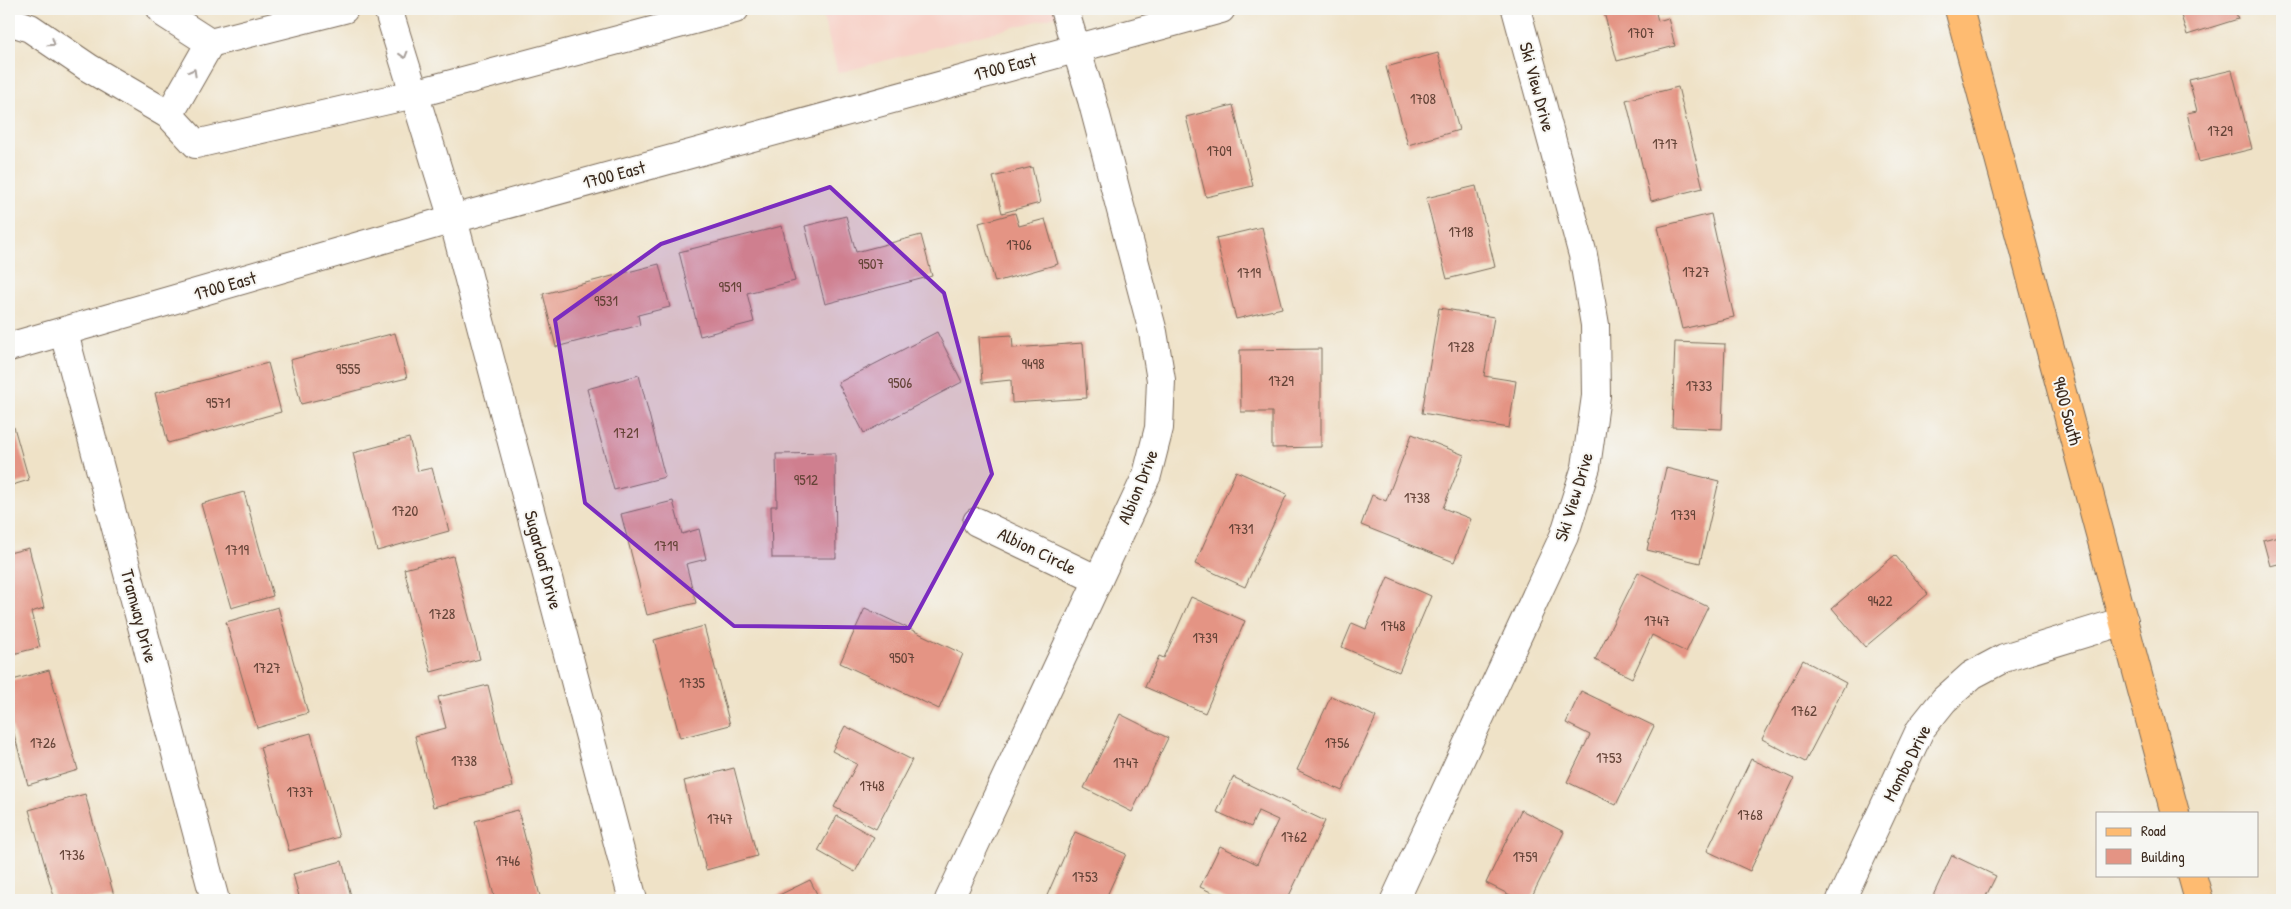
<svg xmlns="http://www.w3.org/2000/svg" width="2291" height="909" font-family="'Patrick Hand',sans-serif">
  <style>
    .built { fill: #f7d1c8 }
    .building { fill: #e49484 }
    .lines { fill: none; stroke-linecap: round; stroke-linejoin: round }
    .minor-casing { stroke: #7a6a59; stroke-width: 30 }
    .major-casing { stroke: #7a6a59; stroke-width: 30 }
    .minor { stroke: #fff; stroke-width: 28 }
    .major { stroke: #febb71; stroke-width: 28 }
    .oneway { stroke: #a79f9a }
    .marked { fill: #7b2cbf; fill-opacity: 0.2; stroke: #7b2cbf; stroke-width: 4; stroke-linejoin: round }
    .labels { text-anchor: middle; stroke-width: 4; stroke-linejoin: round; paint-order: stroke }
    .number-label { font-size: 15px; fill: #654438 }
    .street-label { font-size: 18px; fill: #3b2a1e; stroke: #f6f6f2 }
  </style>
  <rect width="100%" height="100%" fill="#f6f6f2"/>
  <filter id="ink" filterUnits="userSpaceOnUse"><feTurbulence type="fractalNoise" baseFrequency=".02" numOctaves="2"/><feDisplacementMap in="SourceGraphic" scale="10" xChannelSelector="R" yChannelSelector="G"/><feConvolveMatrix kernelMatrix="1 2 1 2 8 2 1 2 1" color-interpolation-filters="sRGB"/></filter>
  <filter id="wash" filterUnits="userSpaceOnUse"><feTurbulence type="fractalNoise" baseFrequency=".0096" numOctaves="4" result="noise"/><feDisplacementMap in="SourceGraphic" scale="20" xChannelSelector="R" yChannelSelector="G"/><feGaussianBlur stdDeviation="1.12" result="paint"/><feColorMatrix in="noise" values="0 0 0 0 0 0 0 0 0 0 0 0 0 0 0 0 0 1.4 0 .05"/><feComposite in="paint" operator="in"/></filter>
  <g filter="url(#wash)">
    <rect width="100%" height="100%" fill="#efe2c7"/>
    <polygon class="built" points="821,9 1083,9 838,73"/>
    <g id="blocks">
      <g class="building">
        <polygon points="1603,9 1655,9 1658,21 1668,18 1675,46 1617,61"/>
        <polygon points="2179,9 2235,9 2238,19 2187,35"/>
        <polygon points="1438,53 1459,130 1408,145 1386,67"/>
        <polygon points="2232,70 2252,149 2199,162 2187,113 2197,111 2189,80"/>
        <polygon points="1678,87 1703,188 1651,201 1626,100"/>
        <polygon points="1233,105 1253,186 1206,197 1186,117"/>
        <polygon points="1032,167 1040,203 1002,213 993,177"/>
        <polygon points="1476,186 1495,267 1447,279 1426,198"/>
        <polygon points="1015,213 1019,226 1045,219 1058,264 995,282 979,223"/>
        <polygon points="1711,214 1734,317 1682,329 1658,227"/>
        <polygon points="846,216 856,252 921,235 932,276 825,304 805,226"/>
        <polygon points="782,226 795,281 747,293 754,322 700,336 679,252"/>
        <polygon points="1262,227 1282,308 1236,319 1216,238"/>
        <polygon points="659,264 670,307 638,315 640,325 556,347 543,294"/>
        <polygon points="1439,308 1494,317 1484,376 1516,381 1509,428 1422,413"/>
        <polygon points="937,332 962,382 864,433 838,383"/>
        <polygon points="395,333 407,378 301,404 290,360"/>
        <polygon points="1012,335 1013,348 1083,343 1087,398 1012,403 1011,380 982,383 979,337"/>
        <polygon points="1675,342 1725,344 1722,429 1672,427"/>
        <polygon points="1321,349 1321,447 1272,448 1272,412 1241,412 1240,350"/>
        <polygon points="268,363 281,412 168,443 155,393"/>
        <polygon points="639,375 665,477 614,490 587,389"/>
        <polygon points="14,427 29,480 9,486 9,429"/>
        <polygon points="1412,434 1464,455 1443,508 1471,519 1454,562 1361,525 1372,495 1386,501"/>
        <polygon points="409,438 418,471 432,468 449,531 377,551 353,453"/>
        <polygon points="835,453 836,558 772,558 771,506 777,506 776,454"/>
        <polygon points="1666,468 1719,481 1700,563 1647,550"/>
        <polygon points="1236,471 1287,494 1245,587 1195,564"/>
        <polygon points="244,492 273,596 231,608 201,504"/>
        <polygon points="673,501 682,534 699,529 706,559 686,564 696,603 647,615 621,514"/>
        <polygon points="2282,535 2282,563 2270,566 2263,540"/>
        <polygon points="29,548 44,608 31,612 40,647 9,655 9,553"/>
        <polygon points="1895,555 1928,594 1865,647 1832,608"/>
        <polygon points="453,556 480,659 431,672 404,569"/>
        <polygon points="1638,572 1708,607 1686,652 1652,635 1632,678 1595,660"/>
        <polygon points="1388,577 1431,596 1399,672 1342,647 1352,623 1366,629"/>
        <polygon points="1191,597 1245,621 1205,713 1145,687 1159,656 1164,658"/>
        <polygon points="278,607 308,713 257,728 226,622"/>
        <polygon points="865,608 963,654 939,709 840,663"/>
        <polygon points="704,626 730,725 680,738 654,640"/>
        <polygon points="1803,660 1846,683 1805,762 1762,739"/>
        <polygon points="49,670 78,770 28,785 9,716 9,681"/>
        <polygon points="488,685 513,787 433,807 415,736 446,728 438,697"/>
        <polygon points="1581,691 1654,726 1616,805 1567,782 1590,735 1566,723"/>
        <polygon points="1331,696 1376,717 1342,791 1297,770"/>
        <polygon points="1120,714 1168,738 1132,812 1084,788"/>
        <polygon points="845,726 912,760 876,829 834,807 857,764 832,751"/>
        <polygon points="311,733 339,837 289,851 260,747"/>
        <polygon points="1751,759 1794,779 1750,871 1707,851"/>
        <polygon points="734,768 757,856 706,870 684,781"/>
        <polygon points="1233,777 1325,821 1287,900 1228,900 1200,887 1220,846 1257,864 1278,820 1258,811 1251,827 1217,812"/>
        <polygon points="85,794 115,899 55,900 29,810"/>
        <polygon points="518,810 541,900 495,900 475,821"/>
        <polygon points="1521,810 1564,832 1530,900 1520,900 1486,883"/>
        <polygon points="837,816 874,837 855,872 818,851"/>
        <polygon points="1075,832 1126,854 1105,900 1045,900"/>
        <polygon points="1952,855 1996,876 1984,900 1931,900"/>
        <polygon points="342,861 352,900 300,900 293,874"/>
        <polygon points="810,880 820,900 769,900"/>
      </g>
    </g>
  </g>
  <g filter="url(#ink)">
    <use href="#blocks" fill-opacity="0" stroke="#7a6a59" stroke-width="1"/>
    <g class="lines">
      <defs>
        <g id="minor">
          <polyline points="161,9 165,14 210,43 169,115"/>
          <polyline points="388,9 453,219 633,900"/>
          <polyline points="9,21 30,28 89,68 169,115 196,144 414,94 735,9"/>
          <polyline points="210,43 344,9"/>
          <polyline points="64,333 215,900"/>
          <polyline points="9,347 453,219 1221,9"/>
          <polyline points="977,522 1098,580"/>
          <polyline points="949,900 1147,475 1159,428 1161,380 1153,332 1092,100 1064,9"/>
          <polyline points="1395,900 1564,536 1586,467 1596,396 1595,325 1583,255 1516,9"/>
          <polyline points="1841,900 1920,730 1944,700 1972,675 2004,658 2124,621"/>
        </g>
        <g id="major">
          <polyline points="1959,9 2175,813"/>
          <polyline points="2192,875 2199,900"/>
        </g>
      </defs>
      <use href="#minor" class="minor-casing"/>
      <use href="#major" class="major-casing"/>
      <use href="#minor" class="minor"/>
      <use href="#major" class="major"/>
    </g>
    <defs><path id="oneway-chevron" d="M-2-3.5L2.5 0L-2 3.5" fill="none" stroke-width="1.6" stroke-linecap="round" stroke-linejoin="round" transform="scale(1.25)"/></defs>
    <g class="oneway">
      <use href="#oneway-chevron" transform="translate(52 43) rotate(34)"/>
      <use href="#oneway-chevron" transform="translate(404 55) rotate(73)"/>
      <use href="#oneway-chevron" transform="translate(193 72) rotate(-61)"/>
    </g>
  </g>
  <path class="marked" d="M 830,187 L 944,293 L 992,474 L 909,628 L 734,626 L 585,503 L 555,320 L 661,244 Z"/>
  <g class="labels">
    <g class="number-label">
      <text x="1641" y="38">1707</text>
      <text x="1423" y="104">1708</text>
      <text x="2220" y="136">1729</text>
      <text x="1665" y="149">1717</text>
      <text x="1219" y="156">1709</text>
      <text x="1461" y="237">1718</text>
      <text x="1019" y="250">1706</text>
      <text x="871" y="269">9507</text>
      <text x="1696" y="277">1727</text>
      <text x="1249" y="278">1719</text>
      <text x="730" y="292">9519</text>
      <text x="606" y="306">9531</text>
      <text x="1461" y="352">1728</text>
      <text x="1033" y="369">9498</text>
      <text x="348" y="374">9555</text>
      <text x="1281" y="386">1729</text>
      <text x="900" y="388">9506</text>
      <text x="1699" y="391">1733</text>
      <text x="218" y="408">9571</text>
      <text x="626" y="438">1721</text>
      <text x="806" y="485">9512</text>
      <text x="1417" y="503">1738</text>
      <text x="405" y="516">1720</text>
      <text x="1683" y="520">1739</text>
      <text x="1241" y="534">1731</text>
      <text x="666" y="551">1719</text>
      <text x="237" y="555">1719</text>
      <text x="1880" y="606">9422</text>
      <text x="442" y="619">1728</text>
      <text x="1657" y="626">1747</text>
      <text x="1393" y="631">1748</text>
      <text x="1205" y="643">1739</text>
      <text x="902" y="663">9507</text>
      <text x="267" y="673">1727</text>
      <text x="692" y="688">1735</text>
      <text x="1804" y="716">1762</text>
      <text x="43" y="748">1726</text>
      <text x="1337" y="748">1756</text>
      <text x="1609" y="763">1753</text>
      <text x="464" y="766">1738</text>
      <text x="1126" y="768">1747</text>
      <text x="872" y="791">1748</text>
      <text x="300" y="797">1737</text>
      <text x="1750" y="820">1768</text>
      <text x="720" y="824">1747</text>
      <text x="1294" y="842">1762</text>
      <text x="72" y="860">1736</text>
      <text x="1525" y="862">1759</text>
      <text x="508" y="866">1746</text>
      <text x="1085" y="882">1753</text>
    </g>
    <g class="street-label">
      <text transform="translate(1005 67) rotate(-15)" y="6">1700 East</text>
      <text transform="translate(1537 87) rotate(75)" y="6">Ski View Drive</text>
      <text transform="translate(614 175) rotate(-15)" y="6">1700 East</text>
      <text transform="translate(225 286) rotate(-16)" y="6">1700 East</text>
      <text transform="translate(2067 411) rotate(75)" y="6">9400 South</text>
      <text transform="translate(1138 487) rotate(-68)" y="6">Albion Drive</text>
      <text transform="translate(1574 497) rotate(-73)" y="6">Ski View Drive</text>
      <text transform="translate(1037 551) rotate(26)" y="6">Albion Circle</text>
      <text transform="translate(543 560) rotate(75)" y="6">Sugarloaf Drive</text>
      <text transform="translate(139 616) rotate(75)" y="6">Tramway Drive</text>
      <text transform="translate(1907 763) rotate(-63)" y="6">Mombo Drive</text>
    </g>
  </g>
  <rect width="2291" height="909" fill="none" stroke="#f6f6f2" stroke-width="30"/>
  <rect x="2096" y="812" width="162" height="65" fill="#f6f6f2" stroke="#aba49d"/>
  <rect x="2106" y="828" width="25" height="8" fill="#febb71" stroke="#aba49d"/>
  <text x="2141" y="836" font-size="15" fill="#3b2a1e">Road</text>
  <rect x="2106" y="849" width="25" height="15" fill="#e49484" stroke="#aba49d"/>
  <text x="2141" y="862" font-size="15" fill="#3b2a1e">Building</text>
</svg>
